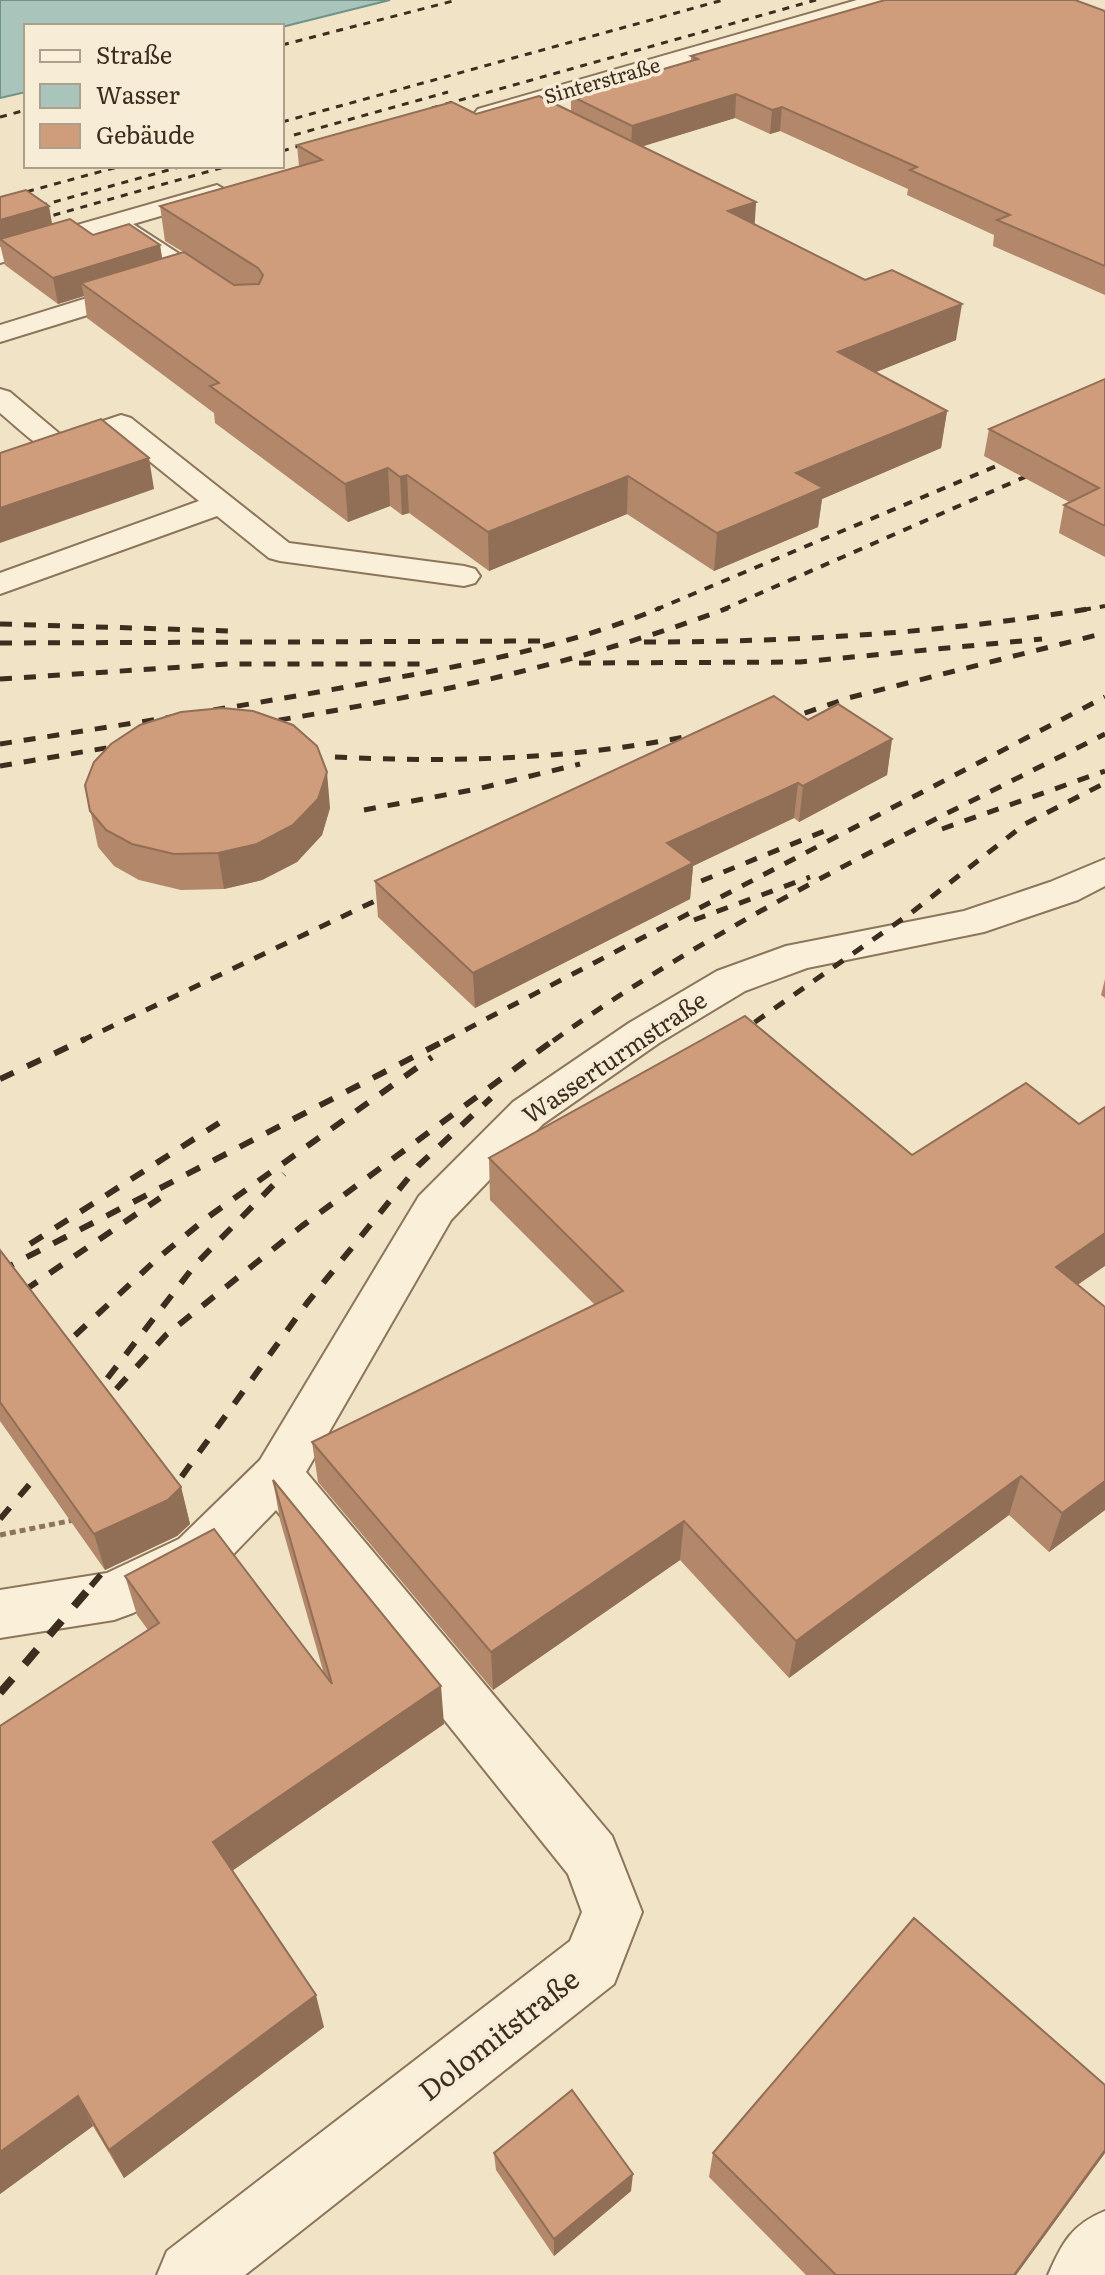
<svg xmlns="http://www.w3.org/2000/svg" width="1105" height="2275" font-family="Literata,serif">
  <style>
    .water { fill: #a8c4bb; stroke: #6e9389; stroke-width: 2 }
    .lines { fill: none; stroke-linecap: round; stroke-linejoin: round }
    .minor-casing { stroke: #8c755b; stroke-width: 4 }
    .path { stroke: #8c755b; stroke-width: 5; stroke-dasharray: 6 4; stroke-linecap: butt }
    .minor { fill: #faf0da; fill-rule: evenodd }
    .rail-far4 { stroke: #3c2d1f; stroke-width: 3; stroke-dasharray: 7 7; stroke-linecap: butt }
    .rail-far3 { stroke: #3c2d1f; stroke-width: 4; stroke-dasharray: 9 9; stroke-linecap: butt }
    .rail-far2 { stroke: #3c2d1f; stroke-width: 5; stroke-dasharray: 12 12; stroke-linecap: butt }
    .rail-far1 { stroke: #3c2d1f; stroke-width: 6; stroke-dasharray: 15 15; stroke-linecap: butt }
    .rail { stroke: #3c2d1f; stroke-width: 8; stroke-dasharray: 19 19; stroke-linecap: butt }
    .wall { fill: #b2876a }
    .shaded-wall { fill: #916e56 }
    .building { fill: #cf9d7b; stroke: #916e56; stroke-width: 2 }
    .labels { text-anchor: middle; stroke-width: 7; stroke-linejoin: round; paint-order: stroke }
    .far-street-label { font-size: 20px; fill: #3c2d1f; stroke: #f7edd6 }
    .street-label { font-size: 24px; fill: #3c2d1f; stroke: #f7edd6 }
    .near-street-label { font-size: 28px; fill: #3c2d1f; stroke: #f7edd6 }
  </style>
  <rect width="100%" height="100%" fill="#f0e3c6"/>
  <polygon class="water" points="0,0 390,0 282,27 26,26 26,92 0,98"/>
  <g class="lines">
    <defs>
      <g id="minor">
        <polygon points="857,0 890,0 887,4 494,119 478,119 474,114 478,109"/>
        <polygon points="217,185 229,192 226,197 133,224 201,268 205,274 201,280 0,342 0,325 171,272 110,231 0,263 0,247"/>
        <path d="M 0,389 L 10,392 L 61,435 L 121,415 L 131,418 L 289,543 L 464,566 L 475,569 L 480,576 L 475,583 L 464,586 L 280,561 L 269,558 L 217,516 L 0,594 L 0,573 L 199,501 L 117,435 C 45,460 58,462 0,413 Z"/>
        <polygon points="1105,859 1105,886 1078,900 984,932 807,968 745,991 659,1043 543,1124 451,1220 306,1472 612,1836 642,1912 614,1984 245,2275 157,2275 167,2251 570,1941 582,1912 568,1874 276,1510 217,1571 133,1613 114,1620 0,1638 0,1590 107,1573 179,1539 260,1460 419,1196 513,1102 629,1023 717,971 786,946 964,911 1050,882"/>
        <path d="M 1105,2211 L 1105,2275 L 1048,2275 C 1062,2243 1072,2224 1105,2211 Z"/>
      </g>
    </defs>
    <use href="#minor" class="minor-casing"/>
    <polyline class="path" points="0,1535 74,1520"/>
    <use href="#minor" class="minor"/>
    <g class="rail-far4">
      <polyline points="282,45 457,0"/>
      <polyline points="432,108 816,0"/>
      <polyline points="0,117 26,110"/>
      <polyline points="282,122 723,0"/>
      <polyline points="294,135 448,92"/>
      <polyline points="282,151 317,141"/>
      <polyline points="0,199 121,166"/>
      <polyline points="0,217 183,166"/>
      <polyline points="40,219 228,166"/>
    </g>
    <g class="rail-far3">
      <polyline points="655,610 1020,456"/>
      <polyline points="722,610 1043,469"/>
      <polyline points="1082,610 1105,606"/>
    </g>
    <g class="rail-far2">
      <polyline points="0,624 232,631"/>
      <path d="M 644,642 C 795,642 945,633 1094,608"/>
      <polyline points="0,643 540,641"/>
      <polyline points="579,663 800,662 1042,639"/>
      <polyline points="0,679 228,664 431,664"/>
      <polyline points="782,721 848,698 1105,633"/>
      <path d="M 255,724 C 416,698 574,666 728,608"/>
      <path d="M 0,744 C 128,724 257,704 384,680 C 477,663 572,645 660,608"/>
      <path d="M 335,757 C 460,763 581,759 704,733"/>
      <polyline points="0,766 129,744"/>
      <polyline points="364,810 477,789 580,764"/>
      <polyline points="942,829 1105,771"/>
      <polyline points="679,890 827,830"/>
      <polyline points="694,920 810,877"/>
      <polyline points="735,1036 911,913 1025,824 1105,783"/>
      <polyline points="81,1041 398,890"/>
      <polyline points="444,1041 1105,697"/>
      <path d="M 553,1041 C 721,920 920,828 1105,734"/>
    </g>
    <g class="rail-far1">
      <polyline points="0,1079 85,1039"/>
      <polyline points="30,1244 219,1123"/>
      <polyline points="0,1271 448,1039"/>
      <polyline points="0,1307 160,1198"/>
      <polyline points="53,1356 158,1258 208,1217 432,1057"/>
      <polyline points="89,1402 195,1265 284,1174"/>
      <polyline points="96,1411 166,1335 302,1226 555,1039"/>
      <polyline points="164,1501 307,1303 418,1166 491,1098"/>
      <polyline points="0,1519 52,1458"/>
      <polyline points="91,1586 120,1552"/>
    </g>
    <polyline class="rail" points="0,1693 93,1584"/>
  </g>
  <g class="wall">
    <polygon points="1105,11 1105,295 993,246 994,235 907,195 908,189 780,131 770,134 735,118 642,146 756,202 754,224 956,340 875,372 947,411 941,448 822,499 818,527 714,571 627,514 489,571 409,513 402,515 390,506 348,522 215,423 214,413 87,318 84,296 58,304 5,265 0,244 0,197 52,224 93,235 160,245 162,258 183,252 165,241 160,206 299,166 297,145 476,114 571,112 571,96 691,61 691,56"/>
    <polygon points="1105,379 1105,557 1059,533 1064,505 1069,502 984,456 989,429"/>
    <polygon points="808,720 892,739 887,775 799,822 794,818 693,866 690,899 475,1008 378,917 375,881"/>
    <polygon points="85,785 330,808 322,835 297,862 262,880 224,889 181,890 139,880 114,866 98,847"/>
    <polygon points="1105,979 1105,998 1101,995"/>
    <polygon points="912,1155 1105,1307 1105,1510 1049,1552 1009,1515 789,1678 680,1560 493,1690 318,1482 312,1442 595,1305 490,1200 489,1158"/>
    <polygon points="0,1250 181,1487 190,1524 177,1536 105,1570 0,1421"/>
    <polygon points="273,1480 444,1724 232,1871 324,2027 124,2178 93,2126 0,2194 0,1726 148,1630 137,1615 125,1576 324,1674 280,1520"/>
    <polygon points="494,2153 631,2191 554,2256 496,2170"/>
    <polygon points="713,2153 1105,2153 1016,2275 806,2275 709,2177"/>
  </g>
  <g class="shaded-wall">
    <polygon points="736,94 735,118 631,150 632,126"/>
    <polygon points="782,107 780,131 770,134 772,110"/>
    <polygon points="756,202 754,236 728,211"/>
    <polygon points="49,206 53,229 0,239 0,220"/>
    <polygon points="160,245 164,271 81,283 84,296 58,304 53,278"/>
    <polygon points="962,304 956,340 834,389 838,352"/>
    <polygon points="947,411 941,448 822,499 818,527 714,571 717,533 796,473"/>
    <polygon points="149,458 154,489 0,543 0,508"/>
    <polygon points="388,468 390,506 348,522 345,484"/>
    <polygon points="407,475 409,513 402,515 400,477"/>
    <polygon points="628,476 627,514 489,571 488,532"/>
    <polygon points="892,739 887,775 799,822 803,786"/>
    <polygon points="327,772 330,808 322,835 297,862 262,880 224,889 218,853"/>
    <polygon points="798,783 794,818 693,866 690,899 475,1008 473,973 667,843"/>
    <polygon points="1105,1233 1105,1266 1044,1308 1056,1267"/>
    <polygon points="1021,1476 1009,1515 789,1678 796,1641"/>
    <polygon points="1105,1481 1105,1510 1049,1552 1062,1513"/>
    <polygon points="181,1487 190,1524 177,1536 105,1570 94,1534"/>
    <polygon points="684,1521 680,1560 493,1690 491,1652"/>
    <polygon points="441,1686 444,1724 223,1877 213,1842"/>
    <polygon points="316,1995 324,2027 124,2178 109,2150"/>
    <polygon points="78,2096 93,2126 0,2194 0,2152"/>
    <polygon points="1105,2150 1105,2153 1016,2275 1014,2275"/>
    <polygon points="633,2174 631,2191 554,2256 554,2239"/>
  </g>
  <g class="building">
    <polygon points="885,0 1075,0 1105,11 1105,266 997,220 1010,215 910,170 917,167 782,107 772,110 736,94 632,126 571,96 698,59 691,56"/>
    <polygon points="539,96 756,202 728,211 865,280 892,270 962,304 838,352 947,411 796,473 823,488 717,533 628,476 488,532 407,475 400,477 388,468 345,484 210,386 219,383 81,283 184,252 234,285 259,284 263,275 258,268 160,206 322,160 297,145 452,102 476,114"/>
    <polygon points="26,190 49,206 0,220 0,197"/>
    <polygon points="70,219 93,235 129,224 160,245 53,278 0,239"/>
    <polygon points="1105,379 1105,526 1064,505 1099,488 989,429"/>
    <polygon points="101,419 149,458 0,508 0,453"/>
    <polygon points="774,696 808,720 838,704 892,739 803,786 798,783 667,843 693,863 473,973 375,881"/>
    <polygon points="222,708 253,711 293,725 317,746 327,772 318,799 293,825 257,844 218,853 174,854 132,844 106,830 90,811 85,785 94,762 111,744 140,725 181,712"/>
    <polygon points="745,1016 912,1155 1026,1083 1079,1124 1105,1107 1105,1233 1056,1267 1105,1307 1105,1481 1062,1513 1021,1476 796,1641 684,1521 491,1652 312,1442 623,1291 489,1158"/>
    <polygon points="0,1250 181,1487 168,1500 94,1534 0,1402"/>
    <polygon points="273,1480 441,1686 213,1842 316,1995 109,2150 78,2096 0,2152 0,1726 159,1623 125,1576 214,1529 332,1684"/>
    <polygon points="914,1918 1105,2085 1105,2150 1014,2275 836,2275 713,2153"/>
    <polygon points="572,2090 633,2174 554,2239 494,2153"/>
  </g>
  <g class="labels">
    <g class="far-street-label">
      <text transform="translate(602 81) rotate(-16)" y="7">Sinterstraße</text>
    </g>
    <g class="street-label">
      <text transform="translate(615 1058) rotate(-34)" y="8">Wasserturmstraße</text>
    </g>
    <g class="near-street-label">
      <text transform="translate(499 2035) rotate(-38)" y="10">Dolomitstraße</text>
    </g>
  </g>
  <rect x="24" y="24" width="260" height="144" fill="#f7edd6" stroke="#aca08d" stroke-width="2"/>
  <rect x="40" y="50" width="40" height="12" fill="#faf0da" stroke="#aca08d" stroke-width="2"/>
  <text x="96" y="64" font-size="24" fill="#3c2d1f">Straße</text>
  <rect x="40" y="84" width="40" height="24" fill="#a8c4bb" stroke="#aca08d" stroke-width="2"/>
  <text x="96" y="104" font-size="24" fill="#3c2d1f">Wasser</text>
  <rect x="40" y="124" width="40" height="24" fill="#cf9d7b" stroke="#aca08d" stroke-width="2"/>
  <text x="96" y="144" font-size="24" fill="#3c2d1f">Gebäude</text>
</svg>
